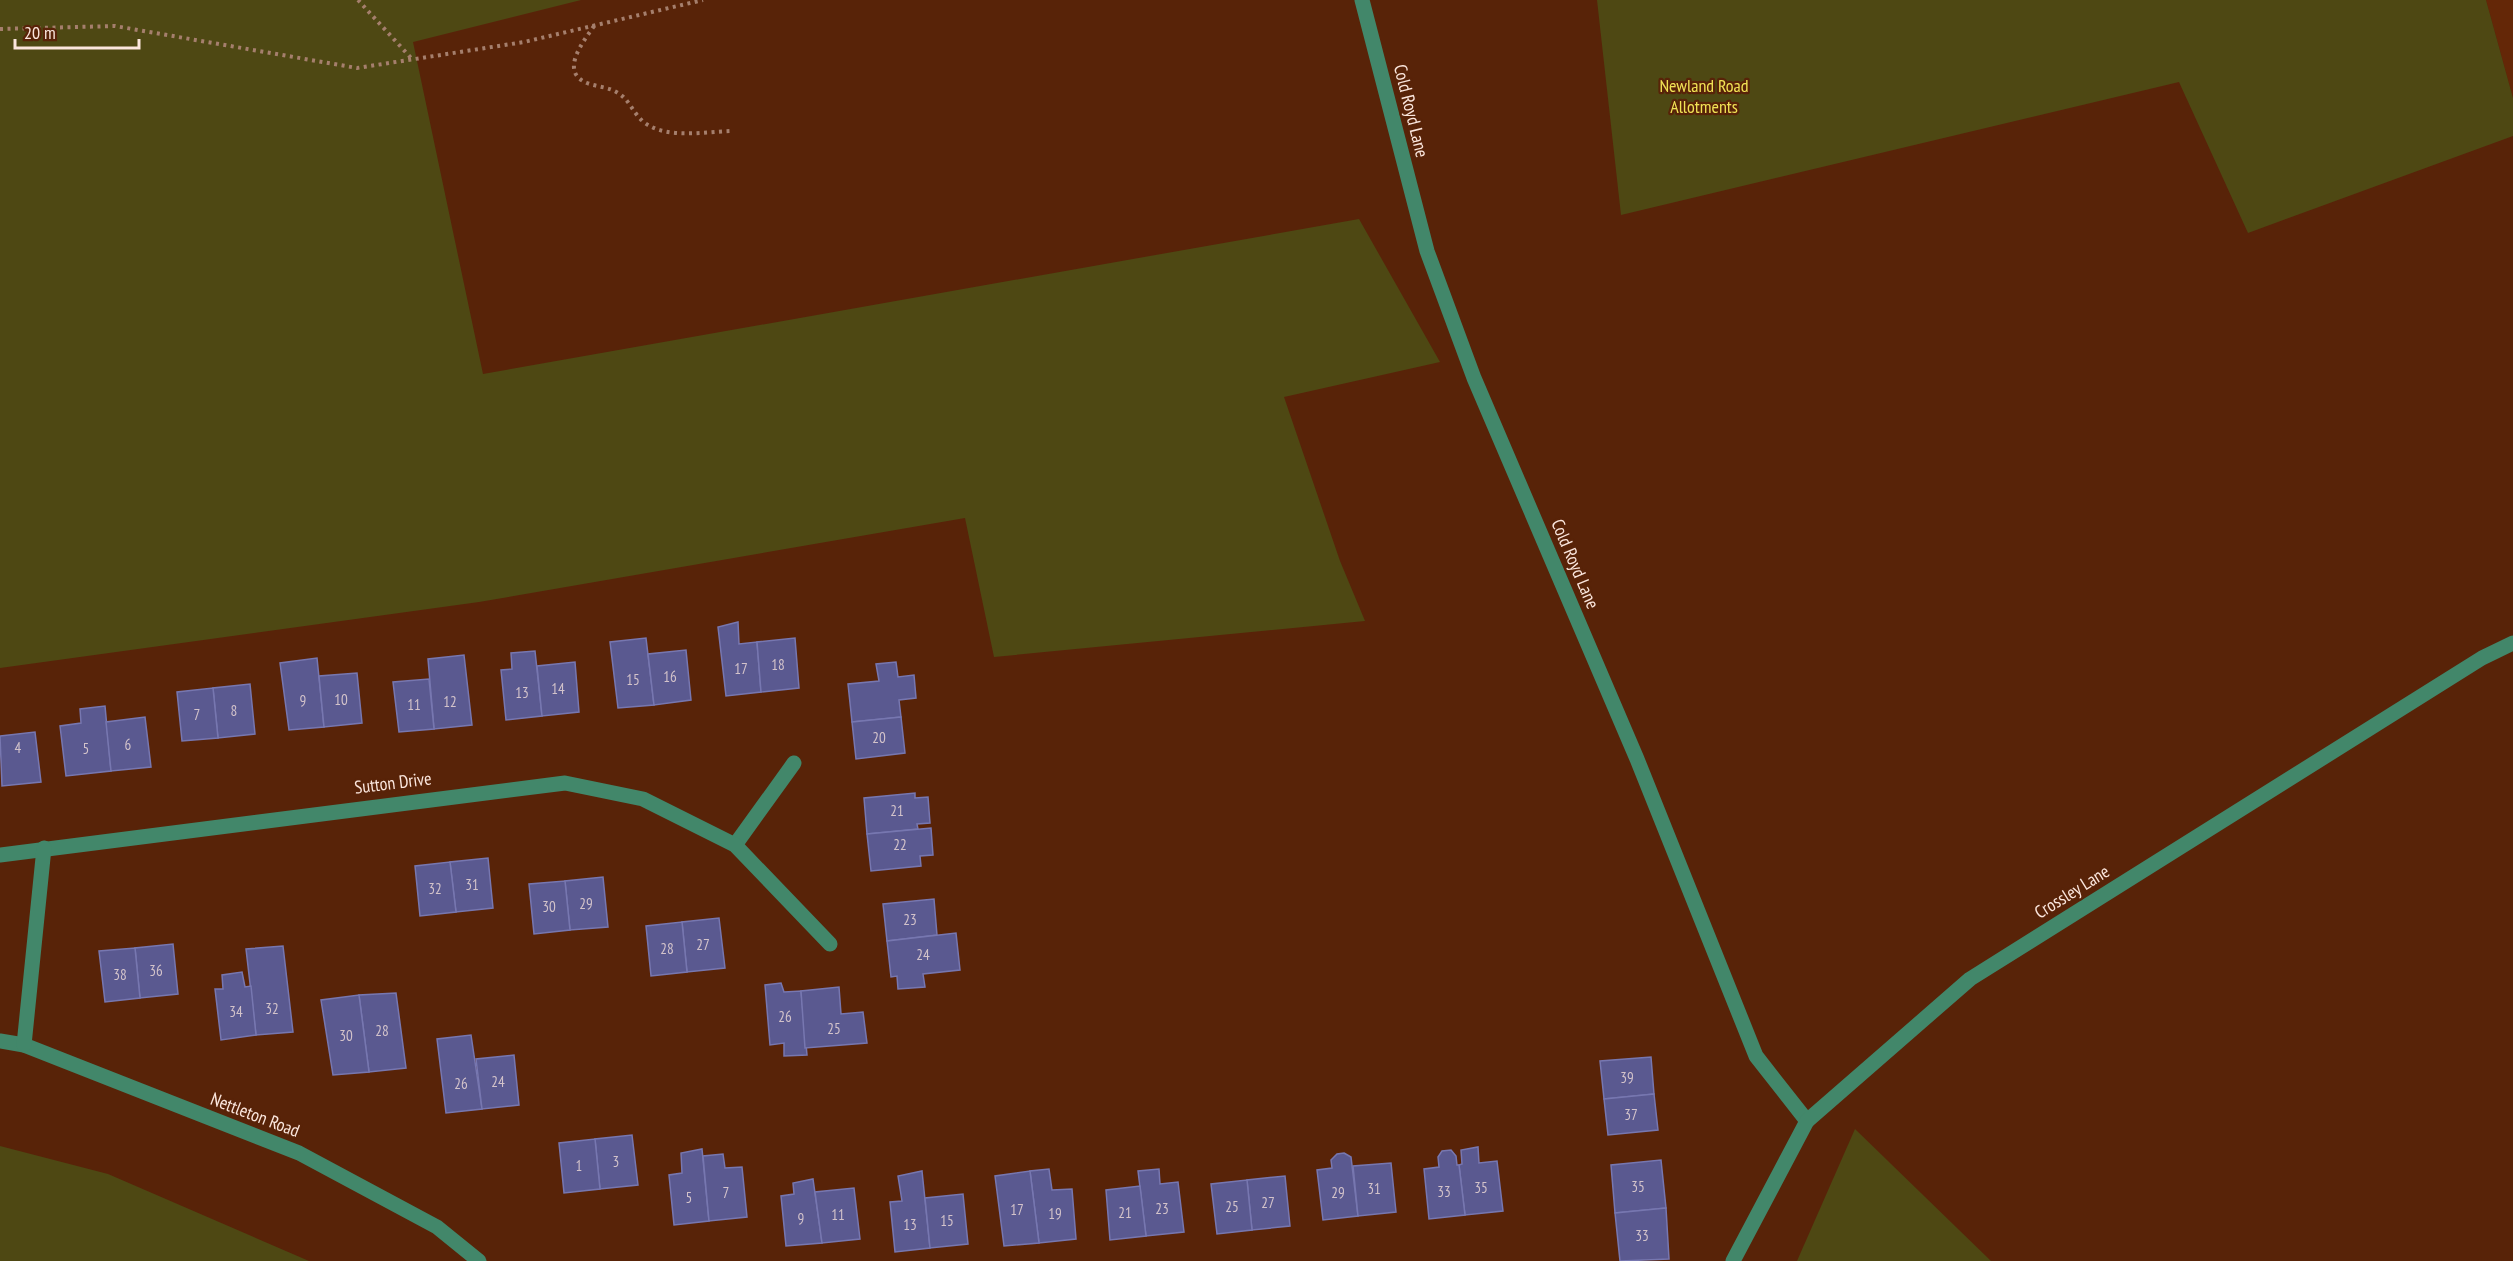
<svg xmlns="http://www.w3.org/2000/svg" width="2513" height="1261" font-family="'PT Sans Narrow',sans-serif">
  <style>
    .built { fill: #642707 }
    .green { fill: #4e4813 }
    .building { fill: #5a5990; stroke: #7777b0; stroke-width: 1.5 }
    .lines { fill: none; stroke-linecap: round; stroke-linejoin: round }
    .path { stroke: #a57f6d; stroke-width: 4; stroke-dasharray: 3 4.5; stroke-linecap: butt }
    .minor { stroke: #42876a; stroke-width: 15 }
    .labels { text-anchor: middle; stroke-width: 4.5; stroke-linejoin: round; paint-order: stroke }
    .number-label { font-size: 15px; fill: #d3c3ca }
    .park-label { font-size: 18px; fill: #f1e355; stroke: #582308 }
    .street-label { font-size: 18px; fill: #fbe6dd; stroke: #582308 }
  </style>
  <rect width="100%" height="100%" fill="#582308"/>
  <polygon class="built" points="2486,0 2513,0 2513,98"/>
  <g class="green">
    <polygon points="0,0 581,0 413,42 483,374 1359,219 1440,362 1284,397 1340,561 1365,621 994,657 965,518 479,602 0,668"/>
    <polygon points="1597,0 2486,0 2513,98 2513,136 2248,233 2179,82 1621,215"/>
    <polygon points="1855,1129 1991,1261 1797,1261"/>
    <polygon points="0,1146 108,1174 309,1261 0,1261"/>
  </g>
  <g class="building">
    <polygon points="738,622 739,644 757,642 761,692 726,696 718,627"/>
    <polygon points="646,638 654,705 618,708 610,642"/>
    <polygon points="795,638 799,688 761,692 757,642"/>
    <polygon points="686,650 691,700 654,705 648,654"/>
    <polygon points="535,651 542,716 506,720 501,670 512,669 511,653"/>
    <polygon points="464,655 472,725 434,729 428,659"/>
    <polygon points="317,658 324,727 289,730 280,663"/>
    <polygon points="575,662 579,712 542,716 537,666"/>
    <polygon points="896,662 898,677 914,675 916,698 899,700 901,717 852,722 848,684 879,681 876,664"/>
    <polygon points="357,673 362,723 324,727 319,676"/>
    <polygon points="429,679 434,729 399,732 393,682"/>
    <polygon points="250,684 255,734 218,738 213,688"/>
    <polygon points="213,688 218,738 182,741 177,692"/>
    <polygon points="105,706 111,771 66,776 60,726 81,723 80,709"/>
    <polygon points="145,717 151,767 111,771 106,722"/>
    <polygon points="901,717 905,753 856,759 852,722"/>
    <polygon points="35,732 41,782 2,786 0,736"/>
    <polygon points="915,793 915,798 928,797 930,823 917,824 918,829 867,834 864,798"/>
    <polygon points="931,828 933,855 920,856 921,866 871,871 867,834"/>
    <polygon points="488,858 493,908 456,912 450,862"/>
    <polygon points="450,862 456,912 420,916 415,866"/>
    <polygon points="603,877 608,927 570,930 565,881"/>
    <polygon points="565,881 570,930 534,934 529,884"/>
    <polygon points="934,899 937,935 887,941 883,904"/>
    <polygon points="719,918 725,968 687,972 682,922"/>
    <polygon points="682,922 687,972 651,976 646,926"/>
    <polygon points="956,933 960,970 923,974 925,987 898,989 897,976 891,977 887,941"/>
    <polygon points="173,944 178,994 140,998 135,948"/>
    <polygon points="283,946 293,1032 256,1035 246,949"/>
    <polygon points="135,948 140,998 105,1002 99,951"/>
    <polygon points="242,972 245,987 251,986 256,1035 221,1040 215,989 223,989 222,975"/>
    <polygon points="781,983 784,992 801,991 807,1055 784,1056 784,1043 770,1045 765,985"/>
    <polygon points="839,987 841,1014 863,1012 867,1043 805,1048 801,991"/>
    <polygon points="396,993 406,1068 369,1072 359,995"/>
    <polygon points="359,995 369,1072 333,1075 321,1000"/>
    <polygon points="471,1035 482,1109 446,1113 437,1039"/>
    <polygon points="514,1055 519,1105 482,1109 476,1059"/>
    <polygon points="1651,1057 1654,1094 1604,1099 1600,1061"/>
    <polygon points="1654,1094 1658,1130 1608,1135 1604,1099"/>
    <polygon points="632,1135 638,1185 600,1189 595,1139"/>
    <polygon points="595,1139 600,1189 564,1193 559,1143"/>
    <polygon points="1478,1147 1479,1163 1497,1161 1503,1211 1465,1215 1459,1165 1462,1164 1461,1150"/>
    <polygon points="702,1149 709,1221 674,1225 669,1175 682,1173 681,1153"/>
    <polygon points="1451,1150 1456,1156 1457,1165 1459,1165 1465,1215 1429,1219 1424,1169 1439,1167 1438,1157 1442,1151"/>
    <polygon points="1344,1153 1351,1157 1358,1216 1323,1220 1317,1170 1332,1168 1331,1160 1337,1154"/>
    <polygon points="723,1154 725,1168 742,1167 747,1217 709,1221 703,1156"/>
    <polygon points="1661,1160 1666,1208 1615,1213 1611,1165"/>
    <polygon points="1391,1163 1396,1212 1358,1216 1353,1166"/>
    <polygon points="1049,1169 1052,1190 1072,1189 1076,1239 1039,1243 1030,1171"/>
    <polygon points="1159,1169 1160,1184 1178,1182 1184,1232 1146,1236 1138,1171"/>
    <polygon points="922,1171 930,1248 895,1252 890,1202 902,1201 898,1176"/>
    <polygon points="1030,1171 1039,1243 1004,1246 995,1176"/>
    <polygon points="1285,1176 1290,1226 1252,1230 1247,1180"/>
    <polygon points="813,1179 822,1243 786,1246 781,1196 794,1194 793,1183"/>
    <polygon points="1247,1180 1252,1230 1217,1234 1211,1184"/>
    <polygon points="1140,1186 1146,1236 1110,1240 1106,1190"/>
    <polygon points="854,1188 860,1239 822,1243 815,1192"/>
    <polygon points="963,1194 968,1244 930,1248 925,1198"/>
    <polygon points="1666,1208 1669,1259 1620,1261 1615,1213"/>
  </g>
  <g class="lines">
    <g class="path">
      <polyline points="358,0 412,59"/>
      <path d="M 594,26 C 583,42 559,72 587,83 C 597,87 609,87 618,93 C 630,100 633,114 645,123 C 667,139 704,132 730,131"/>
      <polyline points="0,29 115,26 357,68 524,42 703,0"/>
    </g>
    <g class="minor">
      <polyline points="1362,0 1427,251 1474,378 1637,759 1756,1056 1807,1121"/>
      <polyline points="735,845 794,763"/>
      <polyline points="0,855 565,783 643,799 735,845 830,944"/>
      <polyline points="0,1041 24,1045 299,1153 437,1227 479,1261"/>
      <polyline points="24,1045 44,848"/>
      <polyline points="1733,1261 1807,1121 1970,979 2482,658 2513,643"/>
    </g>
  </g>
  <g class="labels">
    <g class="number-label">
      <text x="778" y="670">18</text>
      <text x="741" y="674">17</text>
      <text x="670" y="682">16</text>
      <text x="633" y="685">15</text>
      <text x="558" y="694">14</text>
      <text x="522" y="698">13</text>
      <text x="341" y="705">10</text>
      <text x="303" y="706">9</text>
      <text x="450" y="707">12</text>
      <text x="414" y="710">11</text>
      <text x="234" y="716">8</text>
      <text x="197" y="720">7</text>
      <text x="879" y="743">20</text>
      <text x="128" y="750">6</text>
      <text x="18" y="753">4</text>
      <text x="86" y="754">5</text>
      <text x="897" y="816">21</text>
      <text x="900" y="850">22</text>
      <text x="472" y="890">31</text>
      <text x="435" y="894">32</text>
      <text x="586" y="909">29</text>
      <text x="549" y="912">30</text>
      <text x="910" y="925">23</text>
      <text x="703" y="950">27</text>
      <text x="667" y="954">28</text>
      <text x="923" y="960">24</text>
      <text x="156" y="976">36</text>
      <text x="120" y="980">38</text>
      <text x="272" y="1014">32</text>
      <text x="236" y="1017">34</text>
      <text x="785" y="1022">26</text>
      <text x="834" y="1034">25</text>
      <text x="382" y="1036">28</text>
      <text x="346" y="1041">30</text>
      <text x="1627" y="1083">39</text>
      <text x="498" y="1087">24</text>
      <text x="461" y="1089">26</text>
      <text x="1631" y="1120">37</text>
      <text x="616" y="1167">3</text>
      <text x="579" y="1171">1</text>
      <text x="1638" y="1192">35</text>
      <text x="1481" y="1193">35</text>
      <text x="1374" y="1194">31</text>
      <text x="1444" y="1197">33</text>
      <text x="726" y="1198">7</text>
      <text x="1338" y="1198">29</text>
      <text x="689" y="1203">5</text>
      <text x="1268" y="1208">27</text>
      <text x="1232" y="1212">25</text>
      <text x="1162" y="1214">23</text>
      <text x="1017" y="1215">17</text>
      <text x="1125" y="1218">21</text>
      <text x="1055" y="1219">19</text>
      <text x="838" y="1220">11</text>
      <text x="801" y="1224">9</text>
      <text x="947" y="1226">15</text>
      <text x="910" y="1230">13</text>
      <text x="1642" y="1241">33</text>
    </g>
    <g class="park-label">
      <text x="1704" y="92">Newland Road<tspan x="1704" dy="21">Allotments</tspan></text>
    </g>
    <g class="street-label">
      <text transform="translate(1411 111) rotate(76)" y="6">Cold Royd Lane</text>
      <text transform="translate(1575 564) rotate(67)" y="6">Cold Royd Lane</text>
      <text transform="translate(393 783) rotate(-7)" y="6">Sutton Drive</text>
      <text transform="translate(2072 892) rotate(-32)" y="6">Crossley Lane</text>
      <text transform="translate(255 1115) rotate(21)" y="6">Nettleton Road</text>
    </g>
  </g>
  <path d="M15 39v9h124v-9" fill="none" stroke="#fbe6dd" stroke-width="3"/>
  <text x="24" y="39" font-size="18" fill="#fbe6dd" stroke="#582308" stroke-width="4.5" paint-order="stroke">20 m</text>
</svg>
